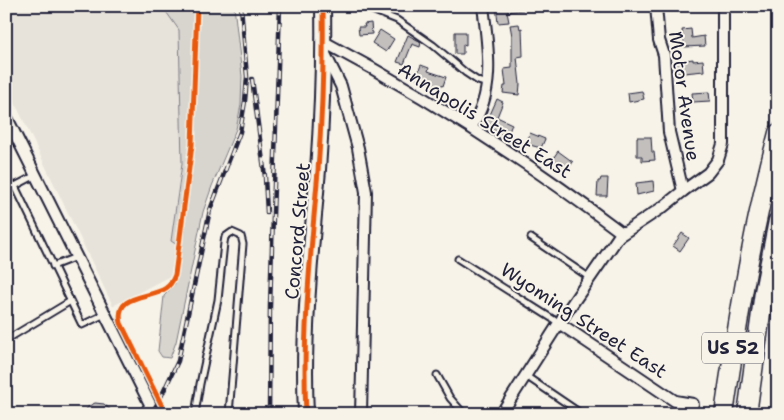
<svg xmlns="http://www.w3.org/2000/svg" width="784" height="420" font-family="'Shantell Sans',sans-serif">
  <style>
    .built { fill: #e7e3db }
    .green { fill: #d8d5cf; stroke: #7d7c85 }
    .building { fill: #c2bfbd; stroke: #22223b }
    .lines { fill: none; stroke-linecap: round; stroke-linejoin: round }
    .service-casing { stroke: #22223b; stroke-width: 9 }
    .minor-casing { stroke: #22223b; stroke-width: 14 }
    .secondary-casing { stroke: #22223b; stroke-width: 18 }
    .motorway-casing { stroke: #22223b; stroke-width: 21 }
    .service { stroke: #f7f3e8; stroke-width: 5 }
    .minor { stroke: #f7f3e8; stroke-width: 10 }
    .secondary { stroke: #f7f3e8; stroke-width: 14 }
    .motorway { stroke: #f7f3e8; stroke-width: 18 }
    .rail-casing { stroke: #22223b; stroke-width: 4.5 }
    .rail { stroke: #f7f3e8; stroke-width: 2.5; stroke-dasharray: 8; stroke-linecap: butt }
    .cycleway-casing { stroke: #f7f3e8; stroke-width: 8 }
    .cycleway { stroke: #e8590c; stroke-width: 5 }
    .labels { text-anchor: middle; stroke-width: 4; stroke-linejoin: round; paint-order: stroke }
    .shield { fill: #f7f3e8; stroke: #62616f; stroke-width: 1 }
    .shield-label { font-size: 18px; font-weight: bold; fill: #22223b }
    .street-label { font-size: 19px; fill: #22223b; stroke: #f7f3e8 }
  </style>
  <rect width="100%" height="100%" fill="#f7f3e8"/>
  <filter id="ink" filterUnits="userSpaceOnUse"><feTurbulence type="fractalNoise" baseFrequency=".02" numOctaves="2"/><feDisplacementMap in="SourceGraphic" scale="10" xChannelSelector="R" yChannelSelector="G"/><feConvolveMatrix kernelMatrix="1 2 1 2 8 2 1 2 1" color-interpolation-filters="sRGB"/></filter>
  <g filter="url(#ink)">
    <polygon class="built" points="6,6 162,6 179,30 182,164 171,241 177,245 170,276 113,306 13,99 6,93"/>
    <polygon class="green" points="162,6 234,6 242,76 241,105 236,129 212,186 203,212 176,342 170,358 162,357 158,351 164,296 175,284 182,248 171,241 182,164 179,30"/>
    <g class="building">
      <polygon points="496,6 522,6 523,10 507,12 509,22 498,23"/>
      <polygon points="371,23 372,34 359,35 358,27 365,27 364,24"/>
      <polygon points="519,24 520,29 522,28 523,56 517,57 520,84 519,95 503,93 504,86 506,86 504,69 512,68 512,36 510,25"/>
      <polygon points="691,29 692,38 704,36 705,46 684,47 682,30"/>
      <polygon points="380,30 394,39 386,52 372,43"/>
      <polygon points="455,32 466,32 466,45 463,44 463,54 455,54"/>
      <polygon points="408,35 421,42 420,47 412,44 404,64 397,62"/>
      <polygon points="693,59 693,61 703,60 704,71 674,74 673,62"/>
      <polygon points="421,65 429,68 428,71 446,77 443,86 441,85 440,87 416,78"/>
      <polygon points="642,91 644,99 629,102 628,93"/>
      <polygon points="709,92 710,101 693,102 692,93"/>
      <polygon points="497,99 503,102 497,117 512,124 507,137 485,126"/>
      <polygon points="530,133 545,139 541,148 526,144"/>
      <polygon points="637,137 651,137 652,152 654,152 655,160 642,161 642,156 637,156"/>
      <polygon points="558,151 573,162 568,169 563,166 562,167 552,160"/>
      <polygon points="601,178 608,178 607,196 597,196 598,181 600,181"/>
      <polygon points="653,181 654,191 637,195 636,183"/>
      <polygon points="682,233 689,238 680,251 673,246"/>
      <polygon points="95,403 104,404 115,414 82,414 89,406"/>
    </g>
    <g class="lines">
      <defs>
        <g id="service">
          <polyline points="362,6 397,20 433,45 466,73 478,81 487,84"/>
          <polyline points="36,175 15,186 82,325 105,314"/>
          <polyline points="6,181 15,186"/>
          <polyline points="531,238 590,278"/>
          <polyline points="458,259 559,323"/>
          <polyline points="53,266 76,257"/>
          <polyline points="6,340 69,302"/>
          <polyline points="437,375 450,398 464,414"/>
          <polyline points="526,376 582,414"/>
          <polyline points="141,414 149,404"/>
          <polyline points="195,414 200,384 218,300 224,243 225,237 232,232 241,236 243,244 229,414"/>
        </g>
        <g id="minor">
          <polyline points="656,6 659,40 664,55 669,132 683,191"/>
          <path d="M 324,42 C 428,97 528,162 622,233"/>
          <polyline points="324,52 341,86 358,148 366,192 361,414"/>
          <polyline points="6,116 155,414"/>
          <path d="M 471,127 C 496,92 488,47 483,6"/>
          <polyline points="559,323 675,401 693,404"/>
          <polyline points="501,414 559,323 619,236 663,207 683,191 708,173 718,160 723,144 723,13 724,6"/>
        </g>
        <path id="secondary" d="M 306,414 C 302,332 311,251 318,170 C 322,115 324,61 323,6"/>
        <g id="motorway">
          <path d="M 724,414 C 738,319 753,225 778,133"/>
          <polyline points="747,414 764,292 778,221"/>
        </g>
      </defs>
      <use href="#service" class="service-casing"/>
      <use href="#minor" class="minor-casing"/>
      <use href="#secondary" class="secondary-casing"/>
      <use href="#motorway" class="motorway-casing"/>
      <use href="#service" class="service"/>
      <use href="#minor" class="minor"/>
      <use href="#secondary" class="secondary"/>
      <use href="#motorway" class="motorway"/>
      <defs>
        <g id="rail">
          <polyline points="252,79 265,177 267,213"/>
          <polyline points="151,414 159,401 178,361 210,210 240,132 245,101 247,77 241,6"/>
          <polyline points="269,414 270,306 280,6"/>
        </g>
      </defs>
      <use href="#rail" class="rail-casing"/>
      <use href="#rail" class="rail"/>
      <defs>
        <g id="cycleway">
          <path d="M 166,414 L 121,323 C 114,293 150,299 166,288 C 171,285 173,280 175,275 L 192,145 L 197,6"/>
          <path d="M 306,414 C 302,332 311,252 318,171 C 322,116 324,62 323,7"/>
        </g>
      </defs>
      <use href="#cycleway" class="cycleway-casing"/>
      <use href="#cycleway" class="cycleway"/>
    </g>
  </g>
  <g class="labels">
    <rect class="shield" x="702" y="332.5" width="62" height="31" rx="4"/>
    <g class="shield-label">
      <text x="733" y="354">US 52</text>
    </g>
    <g class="street-label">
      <text transform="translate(685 96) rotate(82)" y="7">Motor Avenue</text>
      <text transform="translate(485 120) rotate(32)" y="7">Annapolis Street East</text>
      <text transform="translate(297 231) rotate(-85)" y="7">Concord Street</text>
      <text transform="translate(584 320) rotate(33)" y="7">Wyoming Street East</text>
    </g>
  </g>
  <rect width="784" height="420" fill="none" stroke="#f7f3e8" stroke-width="25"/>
  <rect x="12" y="12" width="759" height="395" fill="none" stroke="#22223b" stroke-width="2" filter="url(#ink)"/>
</svg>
